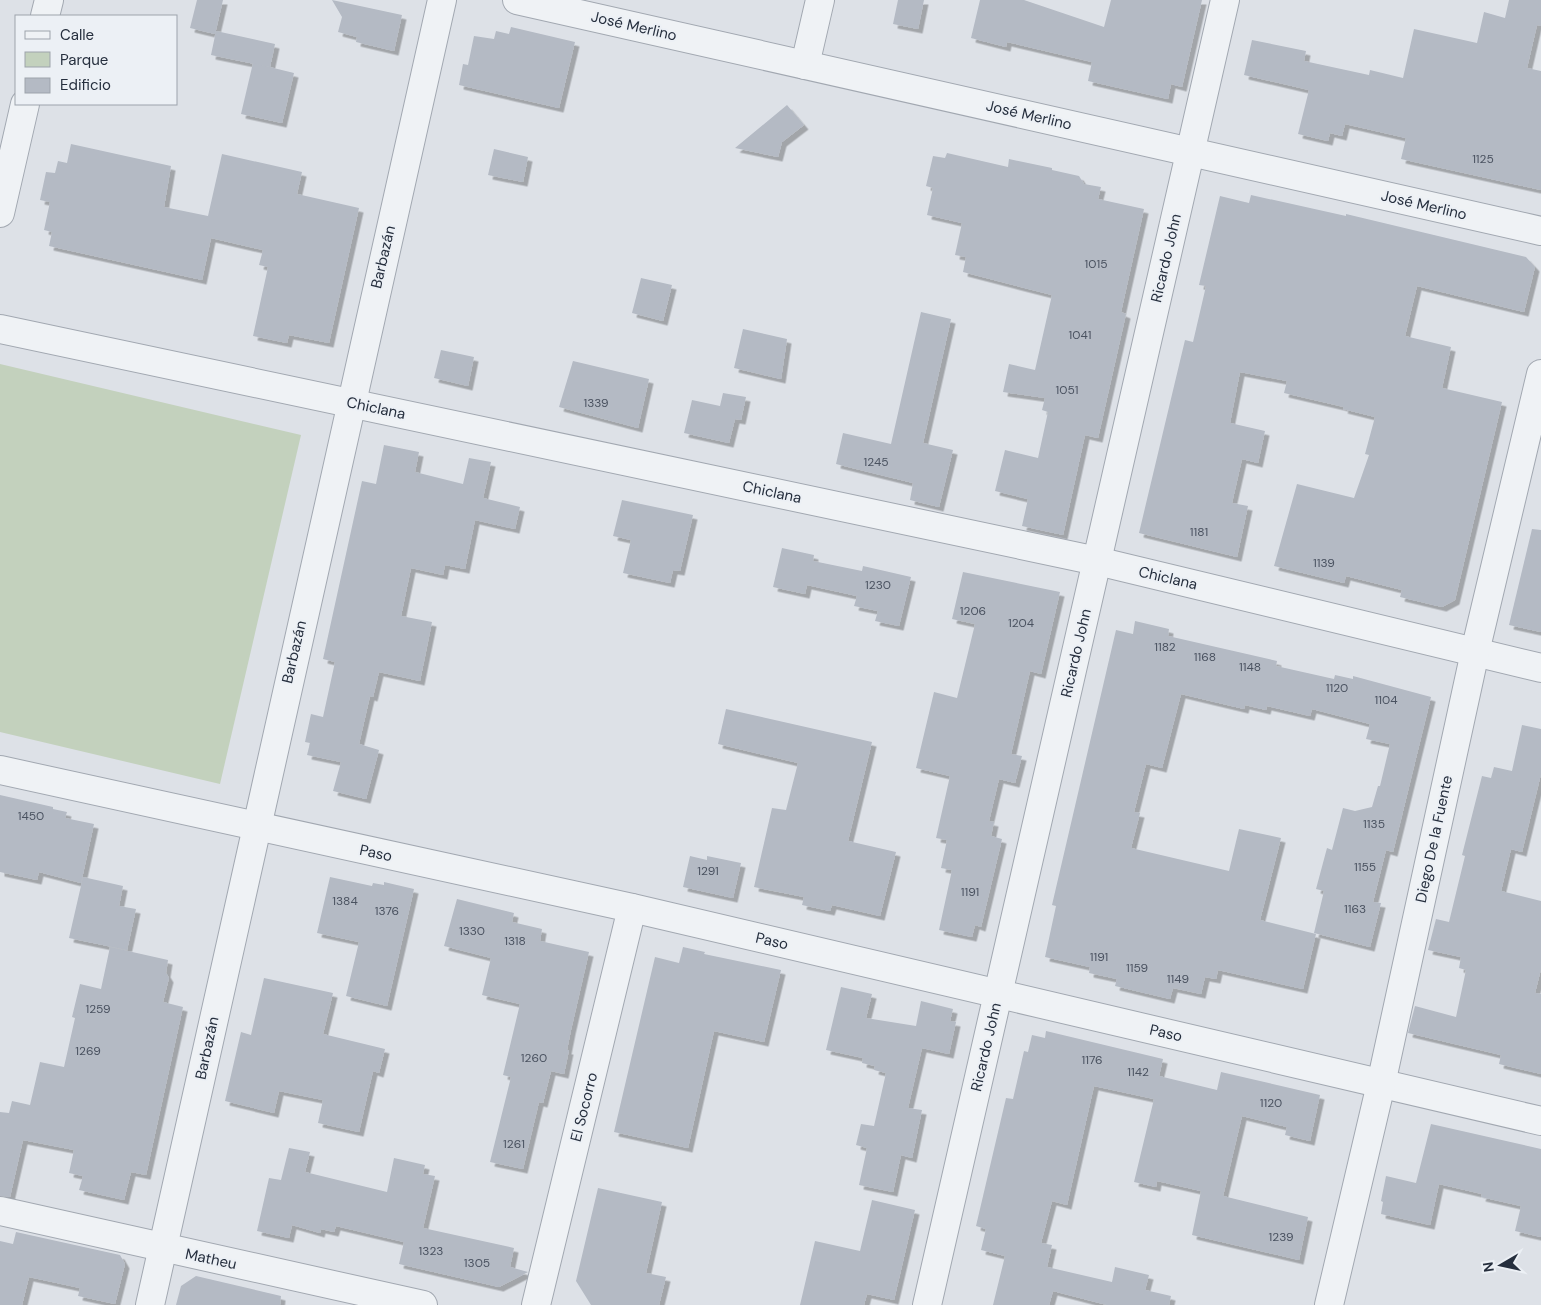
<svg xmlns="http://www.w3.org/2000/svg" width="1541" height="1305" font-family="'DM Sans',sans-serif">
  <style>
    .green { fill: #c3d1bd }
    .building { fill: #b4bac4; filter: url(#shadow) }
    .lines { fill: none; stroke-linecap: round; stroke-linejoin: round }
    .minor-casing { stroke: #a2a8b1; stroke-width: 30 }
    .minor { stroke: #eff2f5; stroke-width: 28 }
    .labels { text-anchor: middle; stroke-width: 4; stroke-linejoin: round; paint-order: stroke }
    .number-label { font-size: 12px; fill: #4a5260 }
    .street-label { font-size: 15px; fill: #262f3e; stroke: #ecf0f5 }
  </style>
  <defs>
    <filter id="shadow"><feDropShadow dx="4.5" dy="4.5" stdDeviation="0" flood-color="#0004"/></filter>
  </defs>
  <rect width="100%" height="100%" fill="#dde1e7"/>
  <polygon class="green" points="0,364 301,435 220,784 0,732"/>
  <g class="building">
    <polygon points="197,0 223,0 215,34 190,28"/>
    <polygon points="332,0 402,15 394,51 356,42 357,37 338,32 342,17"/>
    <polygon points="898,0 924,0 918,29 893,24"/>
    <polygon points="980,0 1024,0 1104,27 1111,0 1202,0 1182,87 1171,84 1168,99 1088,81 1092,62 1007,42 1006,47 971,38"/>
    <polygon points="1509,0 1541,0 1541,26 1537,25 1527,68 1541,71 1541,190 1401,159 1406,138 1345,124 1342,136 1330,133 1328,141 1298,134 1309,90 1244,75 1252,40 1306,51 1304,61 1369,75 1370,70 1403,78 1414,29 1477,43 1484,12 1505,18"/>
    <polygon points="511,27 575,42 559,108 459,85 463,64 468,65 474,36 494,39 496,31 509,34"/>
    <polygon points="216,31 275,44 270,67 211,55"/>
    <polygon points="253,63 294,73 282,123 241,114"/>
    <polygon points="787,105 804,125 782,142 778,157 735,148"/>
    <polygon points="71,144 171,166 164,207 208,216 222,154 302,172 297,194 359,208 329,343 289,335 287,343 253,336 268,267 259,265 263,250 211,238 202,280 49,246 52,232 44,230 50,202 40,200 46,172 55,173 58,161 67,163"/>
    <polygon points="494,149 528,157 523,182 488,175"/>
    <polygon points="947,153 1008,167 1009,159 1052,168 1052,170 1079,176 1084,184 1101,187 1098,199 1144,209 1121,312 1126,314 1098,438 1085,435 1063,535 1022,526 1028,499 995,491 1005,450 1038,458 1048,412 1042,410 1045,398 1003,392 1009,364 1035,370 1052,295 963,272 966,257 955,255 962,223 927,215 933,188 926,186 933,156 945,158"/>
    <polygon points="1251,195 1346,216 1346,214 1526,257 1535,267 1524,312 1417,286 1405,336 1451,347 1442,388 1502,402 1455,600 1442,607 1400,597 1402,590 1346,576 1344,583 1274,566 1297,484 1354,498 1369,455 1365,454 1375,417 1343,409 1344,407 1284,393 1287,381 1240,372 1230,423 1265,431 1258,463 1242,459 1232,503 1248,506 1237,557 1139,533 1185,340 1193,342 1206,286 1199,285 1220,196 1249,203"/>
    <polygon points="641,278 672,285 663,321 632,313"/>
    <polygon points="921,312 951,319 923,443 953,450 939,507 910,500 913,483 836,464 843,433 891,444"/>
    <polygon points="743,329 787,339 781,379 734,368"/>
    <polygon points="441,350 474,357 468,386 434,378"/>
    <polygon points="573,361 649,379 638,428 559,407"/>
    <polygon points="723,393 746,397 741,420 735,419 729,443 684,433 692,400 720,406"/>
    <polygon points="384,445 419,452 415,472 463,484 469,458 491,462 483,498 520,507 515,529 475,520 465,569 445,565 443,575 411,568 401,616 432,622 420,681 379,672 373,697 370,696 359,744 379,750 366,799 333,791 341,762 307,755 310,743 305,742 311,714 323,717 335,662 323,659 362,481 376,484"/>
    <polygon points="622,500 693,515 680,571 673,570 670,583 623,573 631,540 613,536"/>
    <polygon points="1532,529 1541,530 1541,632 1509,625"/>
    <polygon points="782,548 814,555 813,561 862,571 863,566 911,577 899,626 875,621 878,611 854,606 857,596 807,585 805,594 773,587"/>
    <polygon points="963,572 1060,592 1041,674 1030,671 1011,754 1022,756 1015,783 999,779 989,821 994,822 991,836 1002,839 981,927 975,925 972,937 939,930 952,870 941,868 947,840 936,838 950,776 916,768 934,692 957,698 975,624 952,619"/>
    <polygon points="1135,621 1169,629 1168,636 1277,661 1276,666 1334,679 1335,675 1353,679 1353,676 1431,697 1393,852 1386,850 1373,902 1381,903 1370,947 1314,933 1324,891 1316,889 1327,848 1332,850 1343,808 1355,811 1372,807 1378,786 1380,786 1390,744 1366,739 1370,724 1312,709 1310,716 1267,706 1266,710 1245,705 1244,709 1181,694 1162,768 1146,764 1134,812 1140,813 1131,848 1229,871 1239,829 1281,838 1260,920 1316,934 1303,989 1218,970 1216,979 1205,977 1201,994 1173,988 1170,999 1115,986 1117,979 1089,973 1090,967 1045,957 1056,906 1052,905 1116,630 1133,634"/>
    <polygon points="726,709 872,742 848,841 896,852 880,916 832,905 830,911 802,905 804,897 754,887 772,808 786,810 798,763 718,744"/>
    <polygon points="1522,725 1541,729 1541,774 1522,852 1511,849 1501,891 1541,901 1541,969 1535,993 1541,994 1541,1074 1499,1064 1501,1055 1408,1033 1415,1006 1456,1017 1466,970 1459,968 1461,957 1428,950 1436,919 1449,922 1465,856 1462,855 1482,776 1491,778 1494,767 1512,771"/>
    <polygon points="0,795 53,807 53,809 67,812 65,818 94,824 81,883 39,872 37,880 0,872"/>
    <polygon points="690,856 707,860 707,856 741,863 733,898 683,887"/>
    <polygon points="83,877 123,886 119,906 136,909 127,950 69,938"/>
    <polygon points="330,877 372,886 373,883 384,885 384,882 414,889 387,1006 346,996 359,942 317,933"/>
    <polygon points="457,899 514,913 512,922 542,929 540,941 589,952 571,1030 567,1050 569,1050 564,1074 551,1071 543,1103 539,1102 523,1169 490,1162 511,1077 503,1075 520,1004 482,995 491,958 444,946"/>
    <polygon points="110,947 168,960 166,973 169,978 163,1002 183,1007 146,1175 131,1172 124,1200 79,1190 83,1176 69,1173 74,1150 23,1140 10,1197 0,1196 0,1112 9,1113 12,1101 30,1105 40,1062 64,1067 75,1018 72,1017 80,984 101,989"/>
    <polygon points="683,947 705,952 704,954 781,970 764,1042 714,1031 688,1148 614,1132 655,957 679,963"/>
    <polygon points="264,978 333,993 323,1034 385,1049 379,1073 373,1071 359,1132 318,1123 323,1100 279,1091 274,1113 225,1101 241,1032 251,1035"/>
    <polygon points="841,987 872,994 866,1018 916,1026 921,1001 953,1009 950,1021 956,1022 949,1054 922,1048 908,1108 922,1110 912,1158 901,1155 893,1192 859,1185 867,1148 856,1145 861,1124 874,1126 886,1073 874,1070 875,1066 862,1063 863,1058 826,1050"/>
    <polygon points="1046,1031 1163,1059 1159,1076 1217,1090 1221,1072 1320,1095 1310,1141 1285,1135 1287,1127 1242,1116 1223,1196 1308,1217 1299,1260 1192,1235 1201,1191 1157,1181 1156,1187 1134,1182 1154,1099 1094,1086 1067,1205 1052,1201 1041,1243 1052,1245 1047,1267 1112,1282 1115,1267 1149,1275 1145,1290 1171,1296 1169,1305 1107,1305 1053,1291 1049,1305 993,1305 1005,1256 981,1250 986,1229 976,1226 1006,1098 1013,1099 1024,1051 1028,1052 1032,1035 1045,1038"/>
    <polygon points="1431,1124 1541,1149 1541,1237 1515,1231 1521,1206 1481,1197 1482,1194 1439,1184 1430,1225 1381,1214 1383,1202 1381,1201 1386,1176 1416,1183"/>
    <polygon points="289,1148 310,1152 305,1172 387,1192 394,1158 425,1165 423,1174 435,1176 423,1228 514,1248 510,1267 528,1272 499,1287 399,1264 404,1242 336,1226 334,1232 321,1229 320,1233 292,1225 289,1238 257,1231 269,1178 281,1180"/>
    <polygon points="598,1188 662,1202 646,1273 666,1277 659,1305 591,1305 576,1281"/>
    <polygon points="872,1200 915,1210 894,1300 867,1294 864,1305 800,1305 815,1241 860,1251"/>
    <polygon points="16,1232 120,1255 125,1264 115,1304 78,1296 80,1288 29,1277 22,1305 0,1305 0,1241 13,1244"/>
    <polygon points="196,1276 281,1296 280,1305 176,1305 181,1286"/>
  </g>
  <g class="lines">
    <defs>
      <g id="minor">
        <polyline points="517,0 1541,231"/>
        <polyline points="45,16 49,0"/>
        <polyline points="805,65 820,0"/>
        <polyline points="0,213 25,104"/>
        <polyline points="0,329 1097,561 1541,668"/>
        <polyline points="0,770 632,908 1541,1121"/>
        <polyline points="0,1211 423,1305"/>
        <polyline points="150,1305 442,0"/>
        <polyline points="536,1305 632,908"/>
        <polyline points="927,1305 1225,0"/>
        <polyline points="1329,1305 1381,1084 1475,652 1541,374"/>
      </g>
    </defs>
    <use href="#minor" class="minor-casing"/>
    <use href="#minor" class="minor"/>
  </g>
  <g class="labels">
    <g class="number-label">
      <text x="1483" y="163">1125</text>
      <text x="1096" y="268">1015</text>
      <text x="1080" y="339">1041</text>
      <text x="1067" y="394">1051</text>
      <text x="596" y="407">1339</text>
      <text x="876" y="466">1245</text>
      <text x="1199" y="536">1181</text>
      <text x="1324" y="567">1139</text>
      <text x="878" y="589">1230</text>
      <text x="973" y="615">1206</text>
      <text x="1021" y="627">1204</text>
      <text x="1165" y="651">1182</text>
      <text x="1205" y="661">1168</text>
      <text x="1250" y="671">1148</text>
      <text x="1337" y="692">1120</text>
      <text x="1386" y="704">1104</text>
      <text x="31" y="820">1450</text>
      <text x="1374" y="828">1135</text>
      <text x="1365" y="871">1155</text>
      <text x="708" y="875">1291</text>
      <text x="970" y="896">1191</text>
      <text x="345" y="905">1384</text>
      <text x="1355" y="913">1163</text>
      <text x="387" y="915">1376</text>
      <text x="472" y="935">1330</text>
      <text x="515" y="945">1318</text>
      <text x="1099" y="961">1191</text>
      <text x="1137" y="972">1159</text>
      <text x="1178" y="983">1149</text>
      <text x="98" y="1013">1259</text>
      <text x="88" y="1055">1269</text>
      <text x="534" y="1062">1260</text>
      <text x="1092" y="1064">1176</text>
      <text x="1138" y="1076">1142</text>
      <text x="1271" y="1107">1120</text>
      <text x="514" y="1148">1261</text>
      <text x="1281" y="1241">1239</text>
      <text x="431" y="1255">1323</text>
      <text x="477" y="1267">1305</text>
    </g>
    <g class="street-label">
      <text transform="translate(634 26) rotate(13)" y="5">José Merlino</text>
      <text transform="translate(1029 115) rotate(13)" y="5">José Merlino</text>
      <text transform="translate(1424 205) rotate(13)" y="5">José Merlino</text>
      <text transform="translate(383 257) rotate(-77)" y="5">Barbazán</text>
      <text transform="translate(1166 258) rotate(-77)" y="5">Ricardo John</text>
      <text transform="translate(376 408) rotate(12)" y="5">Chiclana</text>
      <text transform="translate(772 492) rotate(12)" y="5">Chiclana</text>
      <text transform="translate(1168 578) rotate(13)" y="5">Chiclana</text>
      <text transform="translate(294 652) rotate(-77)" y="5">Barbazán</text>
      <text transform="translate(1076 653) rotate(-77)" y="5">Ricardo John</text>
      <text transform="translate(1434 839) rotate(-78)" y="5">Diego De la Fuente</text>
      <text transform="translate(376 853) rotate(12)" y="5">Paso</text>
      <text transform="translate(772 941) rotate(13)" y="5">Paso</text>
      <text transform="translate(1166 1033) rotate(13)" y="5">Paso</text>
      <text transform="translate(986 1047) rotate(-77)" y="5">Ricardo John</text>
      <text transform="translate(207 1048) rotate(-78)" y="5">Barbazán</text>
      <text transform="translate(584 1107) rotate(-76)" y="5">El Socorro</text>
      <text transform="translate(211 1259) rotate(12)" y="5">Matheu</text>
    </g>
  </g>
  <rect x="15" y="15" width="162" height="90" fill="#ecf0f5" stroke="#9da3ac"/>
  <rect x="25" y="31" width="25" height="8" fill="#eff2f5" stroke="#9da3ac"/>
  <text x="60" y="40" font-size="15" fill="#262f3e">Calle</text>
  <rect x="25" y="52" width="25" height="15" fill="#c3d1bd" stroke="#9da3ac"/>
  <text x="60" y="65" font-size="15" fill="#262f3e">Parque</text>
  <rect x="25" y="78" width="25" height="15" fill="#b4bac4" stroke="#9da3ac"/>
  <text x="60" y="90" font-size="15" fill="#262f3e">Edificio</text>
  <g transform="translate(1501 1265) rotate(261)" stroke="#ecf0f5" stroke-width="4" paint-order="stroke">
  <path d="M0-4L9 19L0 12L-9 19Z" fill="#262f3e"/>
  <text y="-8" font-size="14" font-weight="bold" text-anchor="middle" fill="#262f3e">N</text>
  </g>
</svg>
